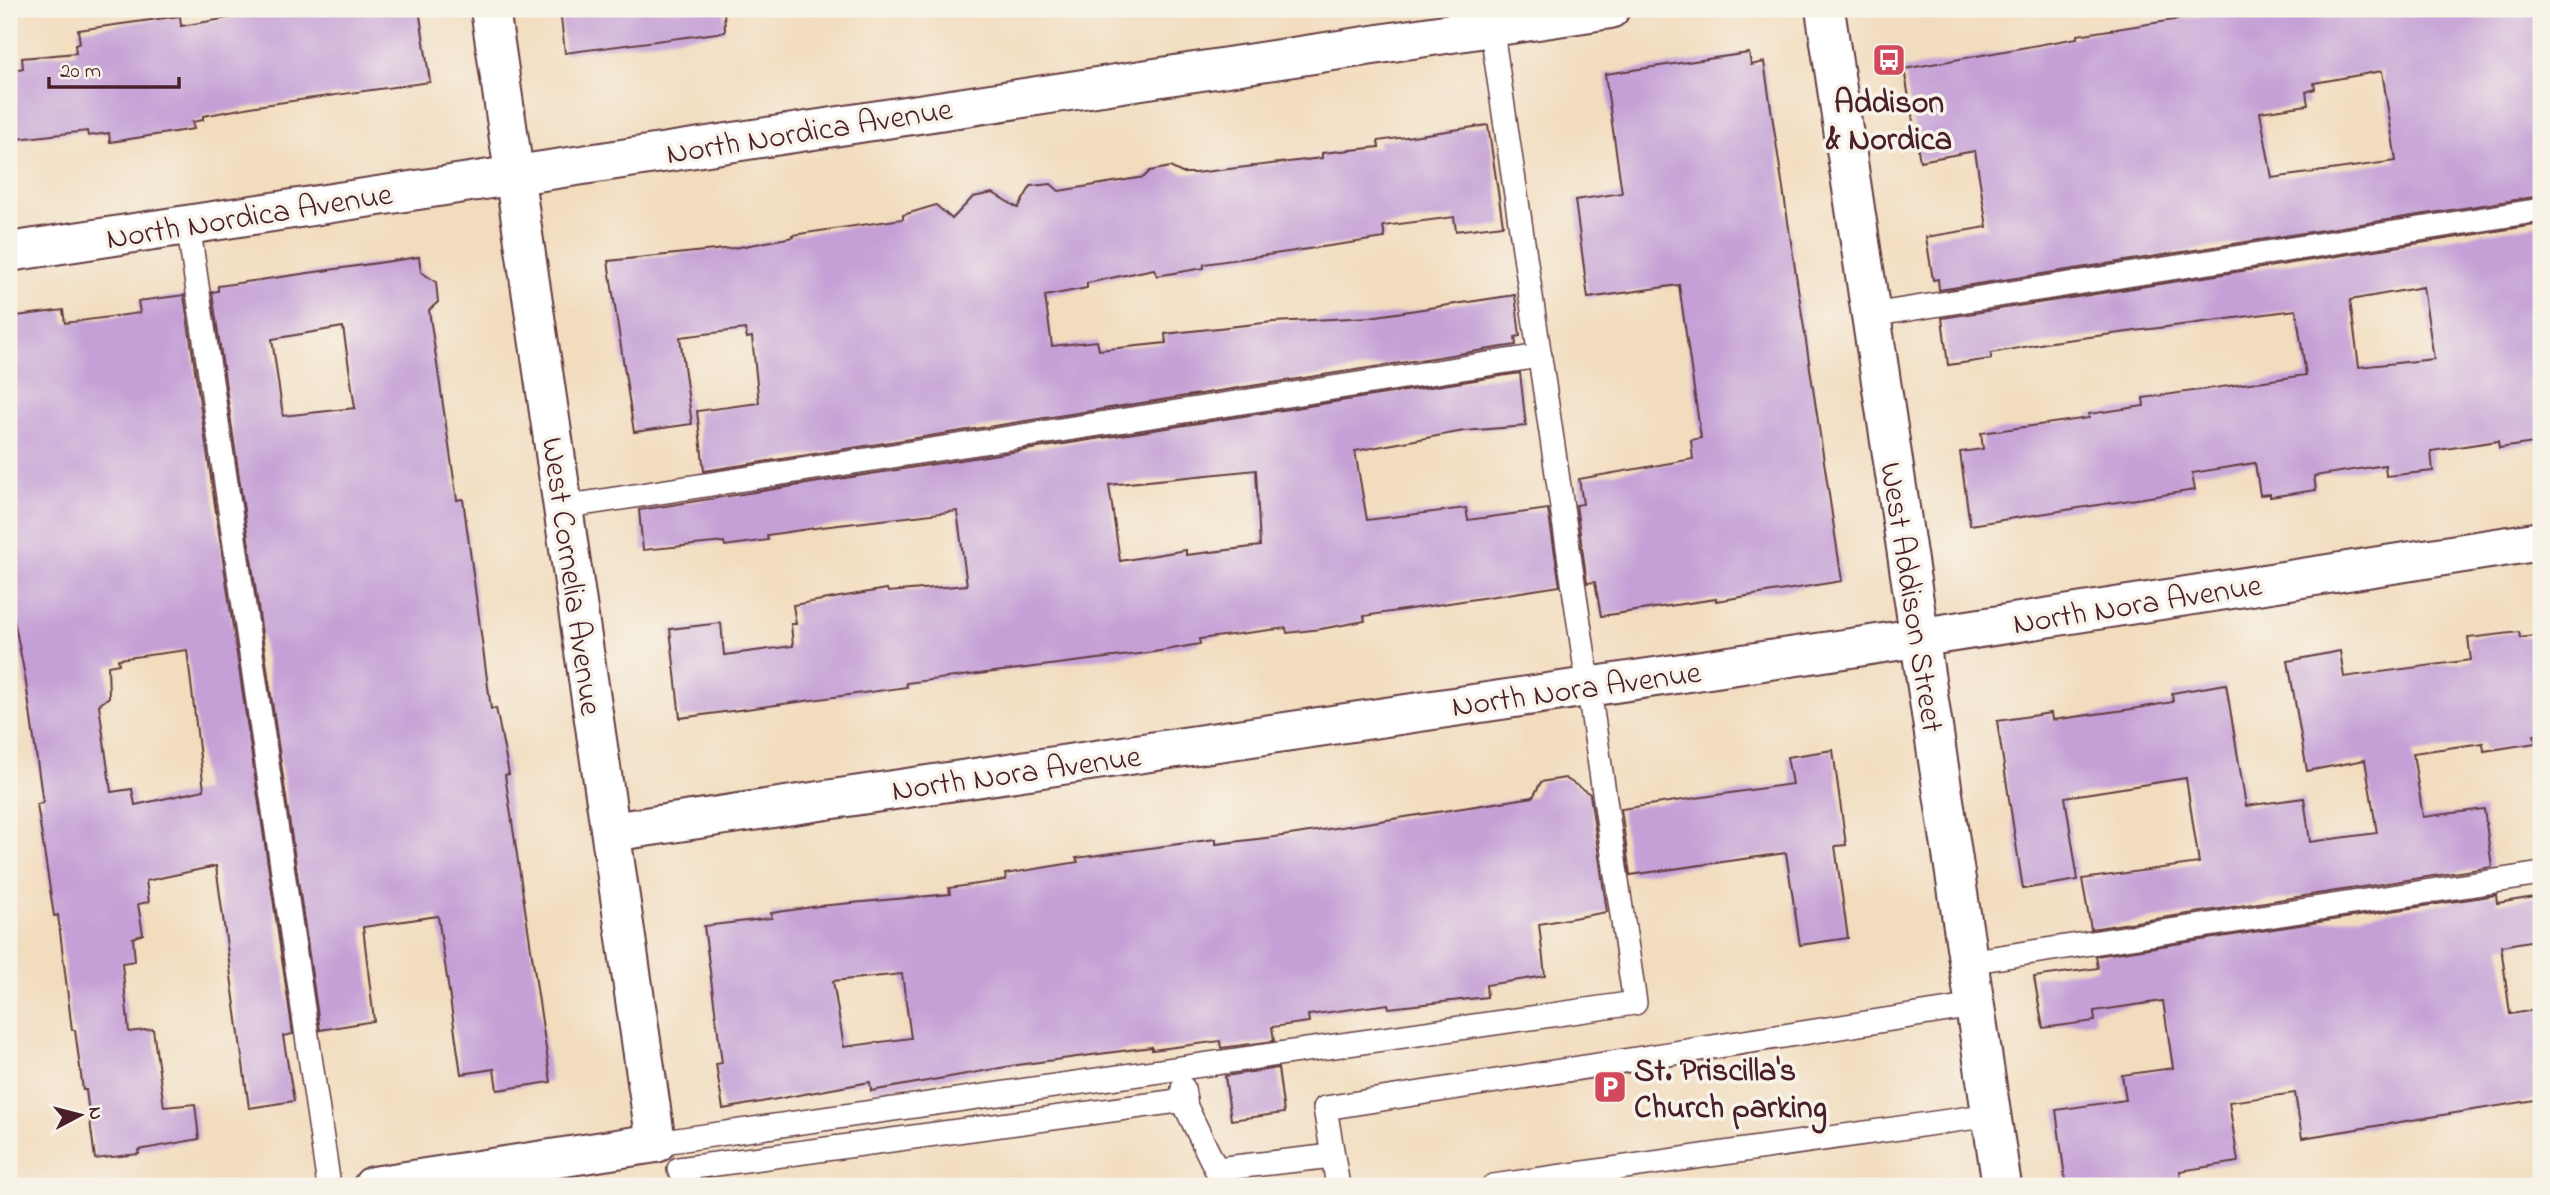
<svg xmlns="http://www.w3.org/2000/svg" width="2550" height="1195" font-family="'Indie Flower',sans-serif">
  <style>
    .building { fill: #c5a0d6; fill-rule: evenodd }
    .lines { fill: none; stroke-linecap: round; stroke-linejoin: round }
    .service-casing { stroke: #633b41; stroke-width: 26 }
    .minor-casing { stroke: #633b41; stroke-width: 42 }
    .tertiary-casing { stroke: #633b41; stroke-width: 42 }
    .service { stroke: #fff; stroke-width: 23 }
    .minor { stroke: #fff; stroke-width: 38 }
    .tertiary { stroke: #fff; stroke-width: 38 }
    .labels { text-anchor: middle; stroke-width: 7; stroke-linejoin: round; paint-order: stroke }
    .poi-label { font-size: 32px; font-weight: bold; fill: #4a1f2b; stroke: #f7f3e8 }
    .street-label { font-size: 32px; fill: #4a1f2b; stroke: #f7f3e8 }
  </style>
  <rect width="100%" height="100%" fill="#f7f3e8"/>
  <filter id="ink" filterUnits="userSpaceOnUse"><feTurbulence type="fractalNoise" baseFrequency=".0143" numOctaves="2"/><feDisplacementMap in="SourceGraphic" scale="14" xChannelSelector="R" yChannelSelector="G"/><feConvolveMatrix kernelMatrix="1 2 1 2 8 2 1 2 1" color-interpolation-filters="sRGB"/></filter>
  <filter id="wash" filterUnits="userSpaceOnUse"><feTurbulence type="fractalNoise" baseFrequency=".00686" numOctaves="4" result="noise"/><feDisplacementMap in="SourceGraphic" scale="28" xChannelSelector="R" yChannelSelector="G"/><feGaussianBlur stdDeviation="1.57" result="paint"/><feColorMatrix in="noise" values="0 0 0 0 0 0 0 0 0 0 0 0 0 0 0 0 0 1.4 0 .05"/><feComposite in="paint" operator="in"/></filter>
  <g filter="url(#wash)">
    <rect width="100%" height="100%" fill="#f2dcbe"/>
    <g id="blocks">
      <g class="building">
        <polygon points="281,9 419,9 430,82 256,106 203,116 203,120 192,122 194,129 110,142 109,133 88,136 87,131 9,140 9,72 23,68 22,58 76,53 75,45 80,43 78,30 180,16 181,26"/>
        <polygon points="560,9 724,9 725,32 565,53"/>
        <path d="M 2245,9 L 2541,9 L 2541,196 L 1939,290 L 1938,279 L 1933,280 L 1926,237 L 1987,227 L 1975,151 L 1920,161 L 1904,69 L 2077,38 L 2077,35 ZM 2382,71 L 2396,161 L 2272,178 L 2260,112 L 2308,105 L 2306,92 L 2315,89 L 2314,83 Z"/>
        <polygon points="1749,53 1751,65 1764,62 1842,581 1716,601 1716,599 1601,616 1595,582 1587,583 1576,505 1583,504 1579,479 1693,459 1691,440 1701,438 1679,285 1588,298 1575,200 1622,193 1605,74"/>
        <polygon points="1488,125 1503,225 1456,231 1454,217 1383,226 1385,238 1204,264 1204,268 1157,276 1154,269 1087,283 1087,288 1045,296 1052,346 1097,341 1099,350 1166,343 1165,334 1273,322 1370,317 1515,295 1520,336 1515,337 1516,345 704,471 697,411 759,403 752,337 747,338 745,329 680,337 692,424 634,432 608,261 734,248 793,237 792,235 903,219 903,215 936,205 952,219 973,197 993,193 1018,208 1031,186 1051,184 1059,191 1144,177 1150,171 1170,167 1182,173 1195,173 1322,158 1322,153 1379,147 1378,141"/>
        <path d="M 2541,224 L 2541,442 L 2499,448 L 2498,441 L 2431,451 L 2433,471 L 2386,476 L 2385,465 L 2314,476 L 2316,490 L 2270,497 L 2270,494 L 2260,495 L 2255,463 L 2192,473 L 2195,490 L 1970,525 L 1960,452 L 1983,449 L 1981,433 L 2089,418 L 2089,414 L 2144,406 L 2143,398 L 2306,375 L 2296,310 L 2051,342 L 1991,353 L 1991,359 L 1948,365 L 1942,318 ZM 2423,287 L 2434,359 L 2359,367 L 2350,300 Z"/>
        <path d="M 419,257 L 421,272 L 436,282 L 438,302 L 429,310 L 457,500 L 463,499 L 491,709 L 496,708 L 509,774 L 505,775 L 551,1082 L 497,1090 L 494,1069 L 461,1074 L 438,916 L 363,927 L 374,1021 L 320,1030 L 212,292 L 218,291 L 218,286 ZM 343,327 L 355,408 L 283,416 L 272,339 Z"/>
        <path d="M 184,295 L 293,1034 L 283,1036 L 294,1101 L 249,1108 L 216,866 L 146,881 L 149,902 L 138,904 L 143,934 L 133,938 L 135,961 L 122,963 L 129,1032 L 153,1029 L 164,1107 L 195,1104 L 199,1139 L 138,1150 L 139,1154 L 95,1159 L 86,1090 L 83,1090 L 75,1030 L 72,1030 L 58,915 L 54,916 L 37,804 L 43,803 L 25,676 L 9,594 L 9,317 L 63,310 L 65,323 L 140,313 L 138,301 ZM 187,650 L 204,790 L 135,805 L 132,789 L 111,792 L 99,705 L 109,697 L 108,666 L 119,664 L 118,659 Z"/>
        <path d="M 1520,373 L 1526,426 L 1464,431 L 1355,451 L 1367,520 L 1466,508 L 1468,520 L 1548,509 L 1560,586 L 1364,616 L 1365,621 L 1321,629 L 1287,633 L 1286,628 L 1199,639 L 1200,644 L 1154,652 L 906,683 L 907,687 L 680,718 L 670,629 L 721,623 L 724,655 L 793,646 L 791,624 L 796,624 L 793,605 L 887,589 L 888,592 L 967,585 L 957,511 L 822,527 L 767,535 L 768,540 L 725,546 L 724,542 L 643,550 L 639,510 ZM 1256,470 L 1260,546 L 1186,555 L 1186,550 L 1120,561 L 1109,485 Z"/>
        <polygon points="2519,632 2520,638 2541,635 2541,734 2534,735 2536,743 2484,751 2483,743 2413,753 2423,817 2484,809 2492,867 2091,929 2082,879 2199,863 2186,778 2065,797 2078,880 2023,889 1997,721 2051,713 2052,720 2132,709 2173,702 2172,693 2226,684 2246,806 2304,798 2310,842 2377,833 2365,760 2307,771 2288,661 2340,651 2344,677 2471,660 2468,638"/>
        <polygon points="1833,750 1846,845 1835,846 1848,938 1800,945 1786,853 1630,875 1621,809 1792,784 1787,757"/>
        <path d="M 1565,778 L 1590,794 L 1607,912 L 1539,924 L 1545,976 L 1486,985 L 1487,997 L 1389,1008 L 1388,1004 L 1308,1015 L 1309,1022 L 1272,1027 L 1274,1041 L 1221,1048 L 1220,1041 L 1152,1050 L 1152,1047 L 1017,1065 L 871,1091 L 870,1082 L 723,1109 L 716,1064 L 722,1063 L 704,926 L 772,918 L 771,913 L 819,906 L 950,894 L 949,888 L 1006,880 L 1005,874 L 1078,862 L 1076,858 L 1216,839 L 1216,844 L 1290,835 L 1533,797 L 1541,782 ZM 902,974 L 911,1038 L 844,1047 L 833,981 Z"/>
        <polygon points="2496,895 2497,903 2541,896 2541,939 2501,946 2510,1014 2541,1009 2541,1099 2302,1138 2295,1093 2229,1102 2238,1162 2180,1171 2182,1186 2066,1186 2056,1110 2126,1100 2122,1075 2173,1068 2163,1001 2094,1011 2095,1021 2043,1028 2034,977 2098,968 2096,956"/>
        <polygon points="1278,1068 1284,1113 1231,1120 1225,1076"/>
      </g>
    </g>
  </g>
  <g filter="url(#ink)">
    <use href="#blocks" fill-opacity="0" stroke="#633b41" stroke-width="2"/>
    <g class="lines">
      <defs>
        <g id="service">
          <polyline points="188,224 329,1186"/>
          <polyline points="1871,315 2541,210"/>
          <polyline points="563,507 1540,356"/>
          <polyline points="1968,962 2541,874"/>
          <polyline points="1183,1088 1186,1107 1216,1169 1333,1156"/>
          <polyline points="656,1143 1635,1003 1490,18"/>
          <polyline points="679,1169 1185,1100"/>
          <polyline points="1338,1186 1325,1108 1974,1006"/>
          <polyline points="1493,1186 1991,1115"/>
        </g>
        <g id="minor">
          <polyline points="9,252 1610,9"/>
          <polyline points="611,832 1864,646 2541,541"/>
          <polyline points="373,1186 656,1143 490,9"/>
        </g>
        <polyline id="tertiary" points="1825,9 2002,1186"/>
      </defs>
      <use href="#service" class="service-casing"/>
      <use href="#minor" class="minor-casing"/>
      <use href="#tertiary" class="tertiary-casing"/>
      <use href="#service" class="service"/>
      <use href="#minor" class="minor"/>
      <use href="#tertiary" class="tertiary"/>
    </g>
  </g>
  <defs>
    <symbol id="bus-square" viewBox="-11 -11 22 22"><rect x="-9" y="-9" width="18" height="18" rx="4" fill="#d1495b" stroke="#f7f3e8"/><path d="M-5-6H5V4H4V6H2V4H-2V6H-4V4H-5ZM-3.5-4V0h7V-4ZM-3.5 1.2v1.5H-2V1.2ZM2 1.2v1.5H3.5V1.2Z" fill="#fff"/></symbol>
    <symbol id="parking-square" viewBox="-11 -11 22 22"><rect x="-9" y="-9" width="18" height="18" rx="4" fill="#d1495b" stroke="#f7f3e8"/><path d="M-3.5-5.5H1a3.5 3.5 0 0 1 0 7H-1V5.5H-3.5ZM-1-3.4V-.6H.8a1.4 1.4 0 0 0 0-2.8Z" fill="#fff"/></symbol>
  </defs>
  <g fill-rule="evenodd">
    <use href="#bus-square" x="1870" y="41" width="38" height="38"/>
    <use href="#parking-square" x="1591" y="1068" width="38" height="38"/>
  </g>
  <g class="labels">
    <g class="poi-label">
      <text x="1889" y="112">Addison<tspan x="1889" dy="37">&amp; Nordica</tspan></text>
      <text x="1634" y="1080" text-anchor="start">St. Priscilla's<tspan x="1634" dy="37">Church parking</tspan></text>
    </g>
    <g class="street-label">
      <text transform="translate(809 130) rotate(-9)" y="11">North Nordica Avenue</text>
      <text transform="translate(249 215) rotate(-9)" y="11">North Nordica Avenue</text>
      <text transform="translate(573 576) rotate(82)" y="11">West Cornelia Avenue</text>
      <text transform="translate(1913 597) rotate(81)" y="11">West Addison Street</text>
      <text transform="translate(2137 603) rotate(-9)" y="11">North Nora Avenue</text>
      <text transform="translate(1576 688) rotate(-8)" y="11">North Nora Avenue</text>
      <text transform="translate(1016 772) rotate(-8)" y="11">North Nora Avenue</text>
    </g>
  </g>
  <rect width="2550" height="1195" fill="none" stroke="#f7f3e8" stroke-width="35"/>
  <g transform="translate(80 1115) rotate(83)" stroke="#f7f3e8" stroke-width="5" paint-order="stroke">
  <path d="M0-5L12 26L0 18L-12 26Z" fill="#4a1f2b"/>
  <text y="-10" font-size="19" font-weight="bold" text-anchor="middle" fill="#4a1f2b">N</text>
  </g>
  <path d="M49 77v10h130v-10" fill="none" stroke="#4a1f2b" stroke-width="3.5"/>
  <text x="60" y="77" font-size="21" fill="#4a1f2b" stroke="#f7f3e8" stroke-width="5" paint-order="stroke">20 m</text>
</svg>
